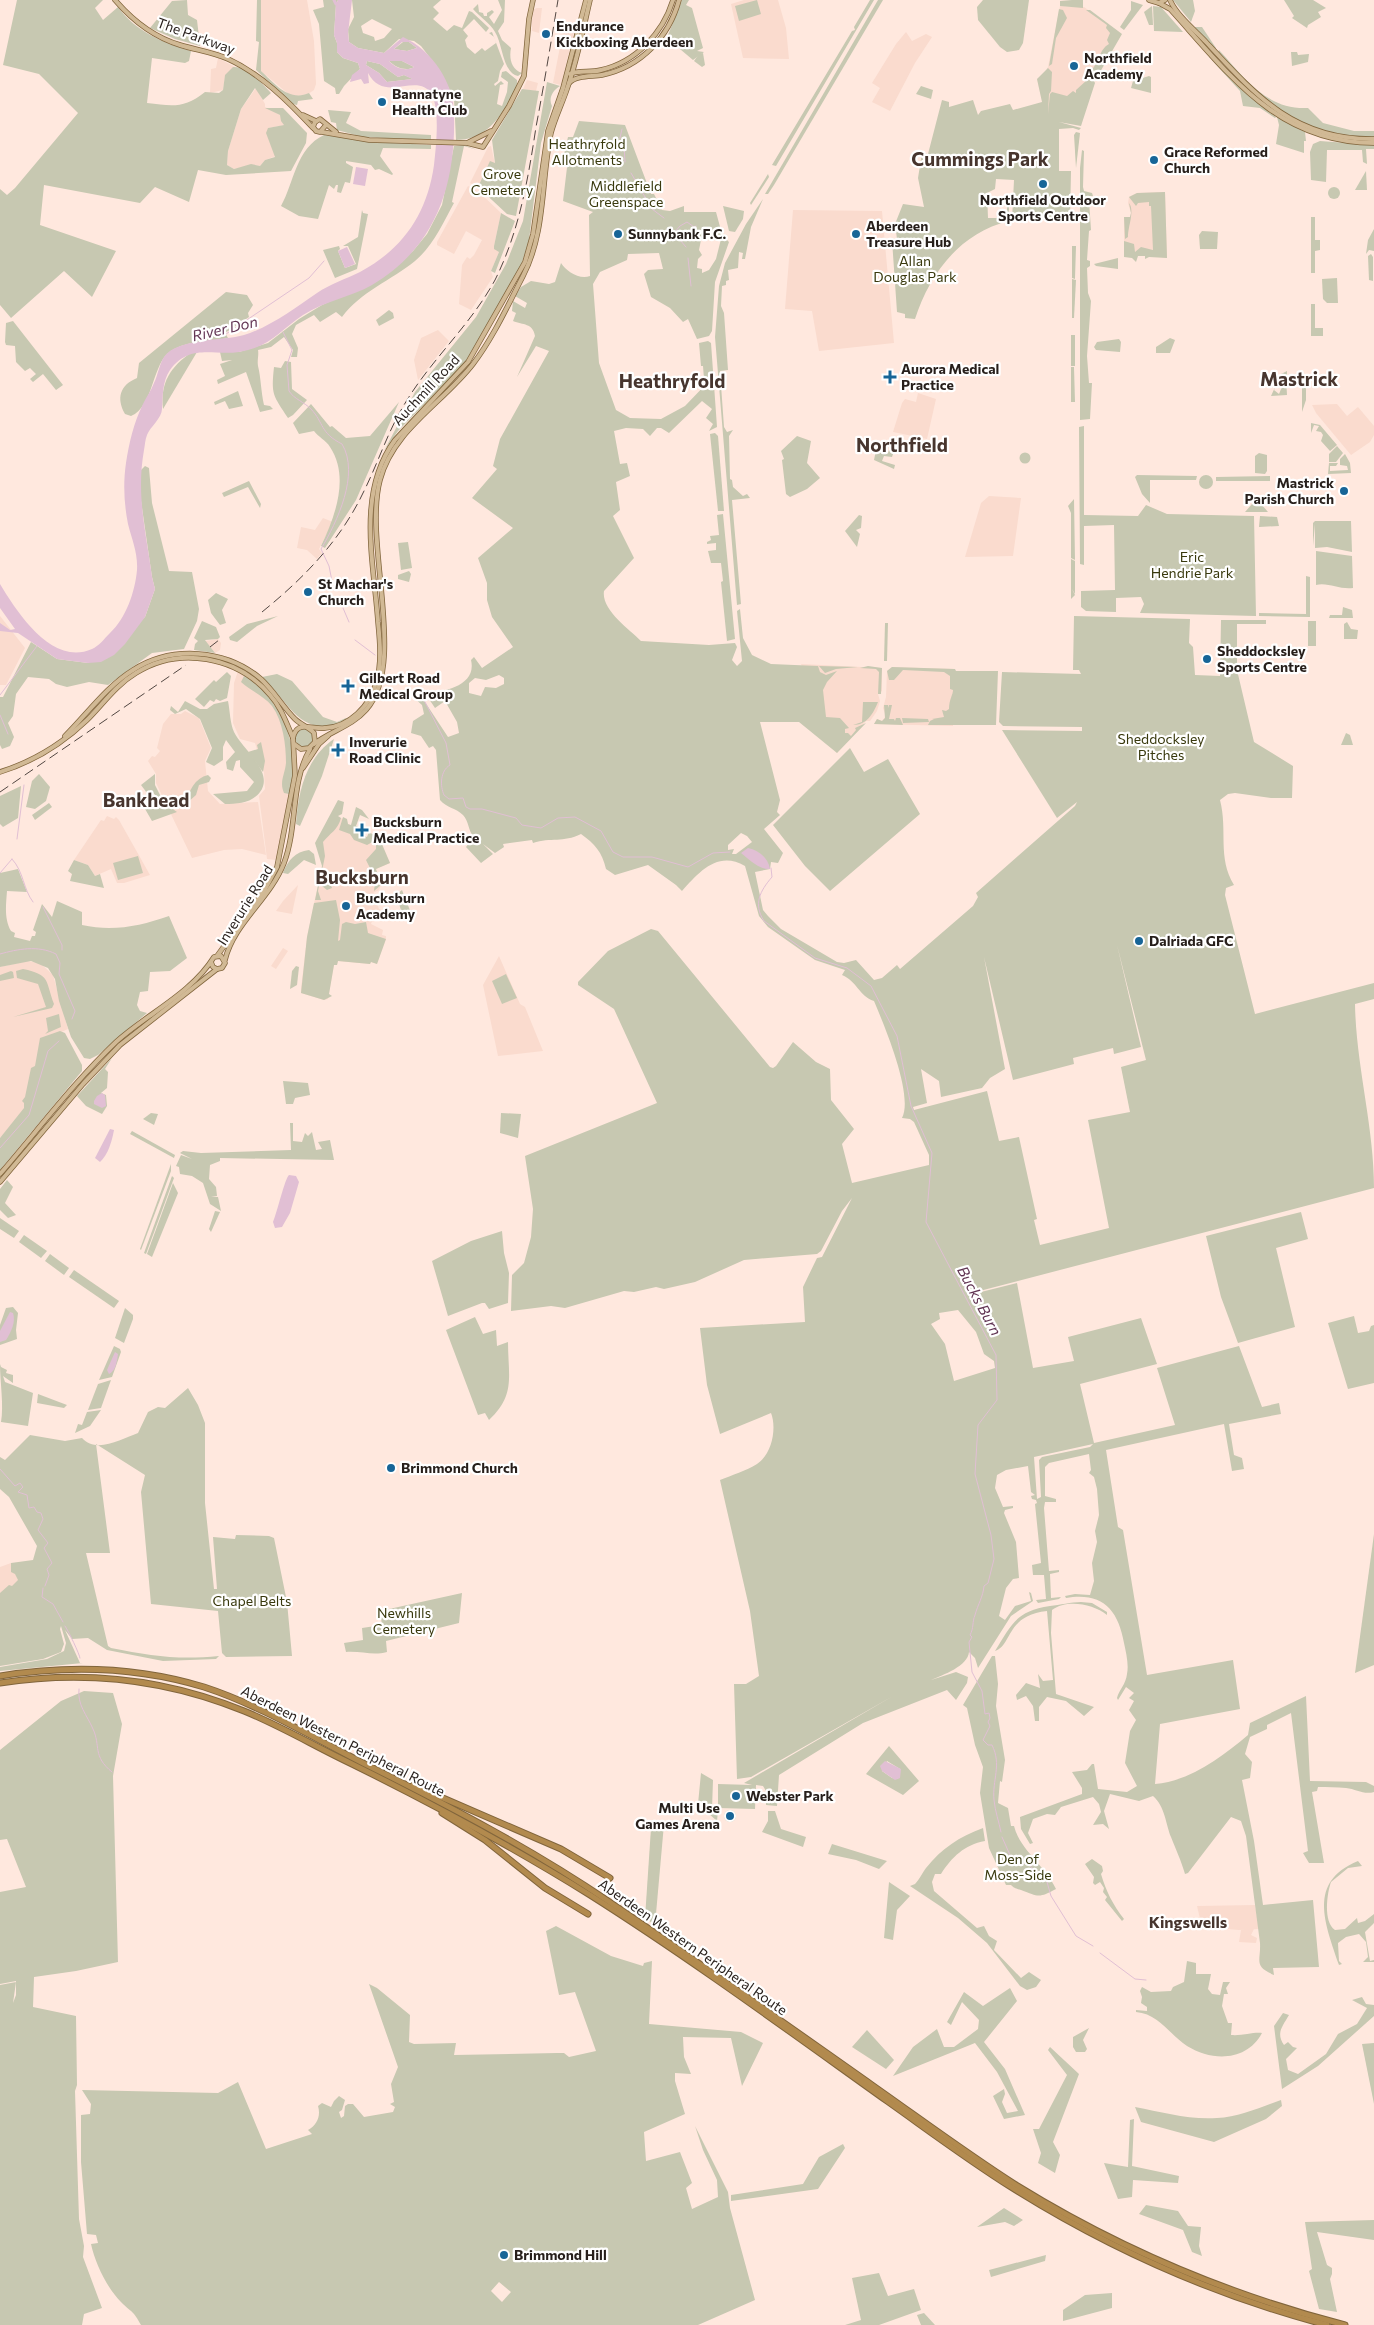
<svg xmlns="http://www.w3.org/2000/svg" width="1374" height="2325" font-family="Commissioner,sans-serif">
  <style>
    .built { fill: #fadbce }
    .green { fill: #c7c8b1; fill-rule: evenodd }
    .water { fill: #e1bfd4; fill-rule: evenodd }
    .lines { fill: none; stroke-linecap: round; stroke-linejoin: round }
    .stream { stroke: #e1bfd4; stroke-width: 1 }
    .canal { stroke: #e1bfd4; stroke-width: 3 }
    .primary-casing { stroke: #81653c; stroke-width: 5.5 }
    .highway-casing { stroke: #81653c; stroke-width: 7 }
    .primary { stroke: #d1b995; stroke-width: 4 }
    .highway { stroke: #b28a4e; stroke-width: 5 }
    .rail { stroke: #524742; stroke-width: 1; stroke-dasharray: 10 5; stroke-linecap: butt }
    .poi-dot { fill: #176597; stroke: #fff; stroke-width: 2 }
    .labels { text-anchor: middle; stroke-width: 4.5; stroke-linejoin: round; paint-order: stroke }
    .poi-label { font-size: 14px; font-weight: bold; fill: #271f1b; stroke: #fff; text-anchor: start }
    .street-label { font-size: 14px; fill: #271f1b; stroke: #fff }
    .park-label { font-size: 14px; fill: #39390d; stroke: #fff }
    .water-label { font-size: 15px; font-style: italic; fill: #613453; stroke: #fff }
    .quarter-label { font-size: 16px; font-weight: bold; fill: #47352e; stroke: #fff }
    .district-label { font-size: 19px; font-weight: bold; fill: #47352e; stroke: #fff }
  </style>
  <rect width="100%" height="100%" fill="#ffe8de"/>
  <g class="built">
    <polygon points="261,0 307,0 314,41 316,84 314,90 308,94 292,97 261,71"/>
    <polygon points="744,0 778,0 786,28 789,59 743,58 731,4"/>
    <polygon points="1060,6 1084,7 1119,32 1093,78 1085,101 1053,120 1044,108 1037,79 1044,74 1048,67"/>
    <polygon points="537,8 542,8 539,33 532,31 532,20 534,9"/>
    <polygon points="564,26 575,28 561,85 553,83"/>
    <polygon points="906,32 912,41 926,34 932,37 915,63 890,111 872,102 880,88 872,83 896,44"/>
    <polygon points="218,58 235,67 225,76 223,90 210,93 211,69 216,68"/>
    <polygon points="527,80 538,83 536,91 523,89"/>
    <polygon points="256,88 265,104 265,107 280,115 285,125 268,128 269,140 276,156 265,160 260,166 251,165 234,169 227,165 228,151 241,109"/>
    <polygon points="491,146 495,164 490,162 478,187 470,183 488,147"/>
    <polygon points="468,186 479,192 501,213 494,246 499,252 491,271 493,277 471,310 459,304 462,265 467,257 470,259 474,255 482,240 466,231 454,254 437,245 437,242"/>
    <polygon points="1165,192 1167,258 1133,254 1124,242 1124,217 1130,217 1131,213 1128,203 1129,197 1137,193"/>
    <polygon points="793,210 882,211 894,343 819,351 812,311 785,309"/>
    <polygon points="438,330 449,341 418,380 414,360 421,338"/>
    <polygon points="918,393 936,399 927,439 893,432 902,403 905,399 916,402"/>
    <polygon points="1337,404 1347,416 1358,407 1374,426 1374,435 1370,442 1351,455 1316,413 1312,405"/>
    <polygon points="989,496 1021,498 1013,556 965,557 981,503"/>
    <polygon points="323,518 333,522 319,549 322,553 317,559 307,550 297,548 301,527 315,530"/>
    <polygon points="0,616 25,648 6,685 0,685"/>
    <polygon points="218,639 221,643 220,650 215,653 205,641"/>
    <polygon points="801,664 882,668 882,691 878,694 880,701 877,711 870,721 866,721 837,753"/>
    <polygon points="892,667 955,669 953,726 874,724 877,719 882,721 886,716 883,708 886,697 887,671"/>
    <polygon points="238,671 253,680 270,696 290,736 294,771 276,860 267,859 259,796 265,789 264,773 255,743 240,739 233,723 234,683"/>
    <polygon points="185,711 199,718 211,748 205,761 208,791 220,804 258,802 266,855 242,849 224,850 192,858 156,783 156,774 148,761 152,756 155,757 160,751 157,748 163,724 171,714 181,714"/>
    <polygon points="107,816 114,819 116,817 119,820 150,875 124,883 117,883 111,869 95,876 88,865 74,860 101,820 104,821"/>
    <polygon points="338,817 346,820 347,825 357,836 367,840 376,837 378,843 381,842 390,863 376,869 381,885 379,890 373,893 379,909 384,911 376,910 371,924 383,930 382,935 386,936 386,939 377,964 371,962 370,964 338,961 337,965 334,965 328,999 324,1000 301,993 301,989 307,937 323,861 318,845"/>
    <polygon points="298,885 292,914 276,911 283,901"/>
    <polygon points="283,948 288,951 276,969 271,966"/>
    <polygon points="499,956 520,1004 525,1007 543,1051 498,1056 483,985"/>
    <polygon points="27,961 40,963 53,975 68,1029 48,1038 23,1113 0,1138 0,967"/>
    <polygon points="11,1563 21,1587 0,1612 0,1567"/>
    <polygon points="1255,1905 1259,1929 1239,1930 1202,1927 1197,1906"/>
    <polygon points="1244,1929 1254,1929 1251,1935 1257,1938 1256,1943 1239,1942 1241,1930"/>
  </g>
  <g class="green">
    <path d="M 17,0 L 103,0 L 95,8 L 103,20 L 118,7 C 135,31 163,43 191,51 L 189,61 L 185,63 L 152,58 L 147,103 C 172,106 184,109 205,92 L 219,93 L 223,90 L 225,75 L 233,67 C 247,66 262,83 271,93 L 263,100 L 255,88 L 241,109 L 228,151 L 227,165 L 234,169 L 251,164 L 260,166 L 265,160 L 275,157 L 266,133 L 268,128 L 284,125 L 281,121 L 280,115 L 265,108 L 283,108 L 307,133 L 306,143 L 291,171 L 226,175 L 198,170 L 189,202 L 155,187 L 140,203 L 44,185 L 40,225 L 116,251 L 92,297 L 64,271 L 11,318 L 0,305 L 0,189 L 7,195 L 15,188 L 78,113 L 39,74 L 3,65 Z"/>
    <polygon points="187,0 188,15 197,20 200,46 175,39 150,28 172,1"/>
    <path d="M 257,0 L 261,0 L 261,71 C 275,84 289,102 309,93 L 313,99 L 298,101 L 297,105 L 293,104 L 256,70 L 259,42 L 256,41 Z"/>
    <polygon points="323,0 338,0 336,4 334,35 337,43 337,52 343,58 358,63 360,69 344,86 339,94 336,94 335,88 324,81 319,24 313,10 324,7"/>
    <path d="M 352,0 L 441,0 L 433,7 L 439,13 L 433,19 L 447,31 L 454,25 L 462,28 L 469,11 L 472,12 L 489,28 L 486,32 L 474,19 L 463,30 L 468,36 L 465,40 L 467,47 L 475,54 L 482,48 L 485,51 L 496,43 L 494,37 L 489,33 L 492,32 L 504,64 L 500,71 L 498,81 L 494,84 L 495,86 L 501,81 L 504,84 L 500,85 L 497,104 L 502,106 L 507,92 L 508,82 L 501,77 L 502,72 L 506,71 L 517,80 C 518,87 513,95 509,101 C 497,123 482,140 456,140 L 454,98 L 440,71 L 421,46 L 414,41 L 399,39 L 384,53 L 358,48 L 349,42 L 348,29 L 354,17 ZM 372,19 L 392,29 L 384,38 L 375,41 L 374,37 L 363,33 L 361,26 Z"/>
    <path d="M 498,0 L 505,0 L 504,22 L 498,31 L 502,40 L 511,48 C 509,58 511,69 522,73 L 518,76 C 502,72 503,44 495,32 C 490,23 480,17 473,9 L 478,4 L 479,12 L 483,13 L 484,16 L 487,16 L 487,13 L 492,10 L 494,12 L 489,17 L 494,24 L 502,10 Z"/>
    <polygon points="682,0 689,0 686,5 692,8 703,48 697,51 704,52 693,60 674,44 668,35"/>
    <polygon points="757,0 761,14 739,21 735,6"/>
    <polygon points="870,0 874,0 776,166 772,165 852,31 855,30 854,27"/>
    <polygon points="878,0 883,0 774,185 768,194 765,194"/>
    <polygon points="983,0 1029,0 1023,43 1019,50 1007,52 1000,47 978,20 977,7"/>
    <polygon points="1072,0 1083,0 1083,8 1060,6 1060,1"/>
    <polygon points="1173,0 1193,0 1195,11 1191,22"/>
    <polygon points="1284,0 1313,0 1326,8 1318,12 1321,17 1308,25 1307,28 1292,18 1294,16"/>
    <polygon points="1131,1 1143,5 1124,30 1120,27 1131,10"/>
    <polygon points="1152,6 1153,25 1149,25 1144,12"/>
    <polygon points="1153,6 1161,7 1183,32 1154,31"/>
    <polygon points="1059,9 1063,10 1067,18 1056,38 1052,64 1049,66"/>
    <path d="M 1086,10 L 1090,10 L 1122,34 L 1096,79 L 1091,77 L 1089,72 C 1100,64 1098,50 1109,44 L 1107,40 L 1110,33 L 1106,28 L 1107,25 Z"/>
    <polygon points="1194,27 1202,27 1216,48 1215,49"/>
    <polygon points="403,42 409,42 417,48 407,51 394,49"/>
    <path d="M 1219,50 C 1245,78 1266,110 1308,108 L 1323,123 L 1354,131 L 1374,131 L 1374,138 C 1332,136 1289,123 1258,94 C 1244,81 1231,66 1218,52 Z"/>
    <polygon points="1291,52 1297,52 1298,55 1309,54 1308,62 1292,66"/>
    <polygon points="703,53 705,65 702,67 694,61 699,54"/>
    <polygon points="1210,55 1248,95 1276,117 1275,118 1260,108 1243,106 1240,91 1209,57"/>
    <polygon points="367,61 380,64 398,77 404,75 413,79 387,82 379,73 366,65"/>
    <path d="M 389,61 L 402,61 L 414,67 C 406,72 395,67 389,61 Z"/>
    <path d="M 1048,68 L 1052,72 L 1051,91 L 1049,94 L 1048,114 L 1050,94 L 1052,92 L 1067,96 L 1073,91 L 1076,93 L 1076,90 L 1087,80 L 1093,79 L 1095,83 L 1081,126 L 1059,122 L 1081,128 L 1079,130 L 1073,128 L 1059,129 L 1059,171 L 1071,171 L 1070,219 L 1012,220 L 1014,180 L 996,179 L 995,189 L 987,193 L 988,218 L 1007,218 L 1007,203 L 1009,206 L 1009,221 C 960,233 930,273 915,319 L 905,318 L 905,314 L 897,312 L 892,240 L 897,239 L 895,224 L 903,204 L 924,207 L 918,178 L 922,153 L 928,154 L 942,100 L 949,102 L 949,107 L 973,100 L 978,115 L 981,111 L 1010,104 L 1013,110 L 1042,102 L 1037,79 Z"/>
    <polygon points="1149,76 1151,77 1151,93 1131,88 1133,81"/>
    <path d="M 547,82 L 560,86 C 553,90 548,98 552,106 L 541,143 L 529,240 L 521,266 L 465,363 L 398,431 L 384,451 L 415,392 L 476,317 L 506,264 L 523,221 Z"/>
    <polygon points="921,86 933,90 931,99 916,94"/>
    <polygon points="522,89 539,91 516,216 507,214 478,187 490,161 495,163 492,140"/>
    <polygon points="328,110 351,112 346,123 361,131 431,135 431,140 363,137 337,130 336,123 331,122"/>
    <polygon points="1277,117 1305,132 1306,141 1304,141 1304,153 1276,144 1279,125"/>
    <path d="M 579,121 L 625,125 L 651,194 L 654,194 L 662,210 L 670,211 L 684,206 L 684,212 L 716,212 L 722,234 L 715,240 L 716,233 L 709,231 L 705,240 L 701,240 L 699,250 L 702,255 L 698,259 L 697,268 L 702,269 L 702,273 L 709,270 L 716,259 L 721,239 L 724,237 L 729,242 L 715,282 L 712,331 L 709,336 L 697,339 L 688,319 L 683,322 L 670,308 L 651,297 L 644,274 L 648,270 L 663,269 L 659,253 L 628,254 L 627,260 L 600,272 L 593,284 L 599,363 L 616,410 L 630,418 L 661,419 L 685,406 L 708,382 L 704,379 L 703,366 L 701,366 L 699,343 L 708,341 L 711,343 L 717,427 L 709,431 L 713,424 L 706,418 L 712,409 L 702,401 L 669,433 L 661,428 L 657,428 L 650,436 L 643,429 L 626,428 L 614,431 L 620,464 L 627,463 L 630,476 L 616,482 L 620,510 L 613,516 L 634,558 L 604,591 C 601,610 629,629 641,641 L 709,645 L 735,643 L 737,647 L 732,660 L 737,666 L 742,661 L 737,611 L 740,609 L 743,638 L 752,655 L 771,664 L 818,666 L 820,672 L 826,675 L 837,671 L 827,682 L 823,690 L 826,717 L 840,718 L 849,728 L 845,729 L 845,733 L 848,733 L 851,736 L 856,730 L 855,728 L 866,723 L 837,753 L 799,722 L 760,722 L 780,800 L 777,812 L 780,815 L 764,829 L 783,853 L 778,863 L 771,862 L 770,869 L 755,872 L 763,910 L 768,916 L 781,929 L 837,962 L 844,963 L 856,960 L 874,980 L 882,978 L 897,965 L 900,969 L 973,906 L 978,897 L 976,893 L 1075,806 L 1077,802 L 1057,818 L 1002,730 L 1082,731 L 1082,727 L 1003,726 L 999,722 L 1002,672 L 1081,674 L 1079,670 L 1073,670 L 1074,616 L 1190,619 L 1189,643 L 1193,647 L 1195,675 L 1220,676 L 1221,620 L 1266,620 L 1266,624 L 1237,624 L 1237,670 L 1254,742 L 1293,766 L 1292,798 L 1271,798 L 1235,793 L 1228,794 L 1220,800 C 1228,831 1217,857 1234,885 L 1226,888 L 1225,895 L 1255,1014 L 1374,983 L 1374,999 L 1355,1004 C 1356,1066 1374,1126 1374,1188 L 968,1294 L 969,1295 L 1017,1283 L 1033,1368 L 1074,1361 L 1068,1337 L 1141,1318 L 1157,1364 L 1080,1384 L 1094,1443 L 1175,1425 L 1157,1368 L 1239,1346 L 1262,1407 L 1279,1403 L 1281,1414 L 1229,1424 L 1234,1455 L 1242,1458 L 1244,1469 L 1232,1471 L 1224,1424 L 1106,1450 L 1118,1527 L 1123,1530 L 1147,1675 L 1233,1660 L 1240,1709 L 1160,1724 L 1155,1784 C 1190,1781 1222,1757 1248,1735 L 1250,1723 L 1306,1696 L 1310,1781 L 1366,1782 L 1374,1786 L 1374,1792 C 1364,1795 1356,1789 1346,1788 C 1337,1787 1327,1787 1318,1787 L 1317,1791 L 1312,1792 L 1324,1863 L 1309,1863 L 1303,1853 L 1308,1851 L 1291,1713 L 1267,1725 L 1267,1729 L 1250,1737 L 1245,1754 L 1252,1762 L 1250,1778 L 1242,1780 L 1254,1841 L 1263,1905 L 1313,1900 L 1319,1967 L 1273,1968 L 1274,1975 C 1253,1966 1261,1961 1260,1943 L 1246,1836 L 1241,1821 L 1231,1817 L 1188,1873 L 1185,1874 C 1181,1860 1176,1850 1171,1837 C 1166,1825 1165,1806 1153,1796 L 1139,1801 L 1110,1794 L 1104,1811 L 1109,1829 L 1103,1824 L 1093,1825 L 1101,1812 L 1099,1804 L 1093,1797 L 1061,1807 L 1055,1815 L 1047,1814 L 1033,1819 L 1028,1833 L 1033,1843 L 1030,1844 L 1021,1829 L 1020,1817 L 1082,1794 L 1082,1788 L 1072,1772 L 1087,1770 L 1092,1764 L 1094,1764 L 1098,1789 L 1127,1792 L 1137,1786 L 1125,1763 L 1130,1731 L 1136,1720 L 1129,1710 L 1134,1701 L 1129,1698 L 1134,1693 L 1126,1687 L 1118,1700 L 1117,1698 C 1119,1690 1126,1684 1127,1674 C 1129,1664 1126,1653 1124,1643 C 1118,1609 1102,1592 1066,1598 L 1065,1596 L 1075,1594 L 1090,1595 L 1094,1581 L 1092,1563 L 1097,1542 L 1095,1531 L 1099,1515 L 1097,1489 L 1094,1477 L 1089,1473 L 1091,1470 L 1089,1454 L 1049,1463 L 1045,1467 L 1045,1496 L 1056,1499 L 1056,1502 L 1045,1502 L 1044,1508 L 1049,1571 L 1059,1570 L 1059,1572 L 1050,1574 L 1051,1598 L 1061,1597 L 1059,1599 L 1038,1603 L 1036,1600 L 1046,1599 L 1044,1575 L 1033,1575 L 1032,1565 L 1041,1563 L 1035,1504 L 1037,1503 L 1036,1500 L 1032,1499 L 1031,1496 L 1035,1495 L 1031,1492 L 1028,1466 L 1006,1470 L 997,1475 L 995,1488 L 1003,1507 L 1013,1506 L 1013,1508 L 1005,1510 L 1004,1513 L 1016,1542 L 1019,1578 L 1013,1579 L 1006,1588 L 999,1616 L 1005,1620 L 1015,1606 L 1031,1601 L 1029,1592 L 1031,1593 L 1033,1601 L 1011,1616 L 978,1668 L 975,1658 L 969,1652 C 968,1666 943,1675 931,1680 L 956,1672 L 968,1677 L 967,1683 L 956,1700 L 947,1690 L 863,1723 L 779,1775 L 777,1806 L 766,1805 L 766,1791 L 763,1786 L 756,1785 L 755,1809 L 718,1808 L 718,1784 L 752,1785 L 744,1783 L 893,1696 L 751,1777 L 737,1779 L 734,1684 L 746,1684 L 759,1676 L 750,1611 L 720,1480 C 732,1475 746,1471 757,1464 C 772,1454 777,1428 771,1413 L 720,1434 L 707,1385 L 700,1328 L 805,1322 L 803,1287 L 817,1258 L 822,1257 L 852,1198 L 842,1211 L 821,1251 L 817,1254 L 744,1260 L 695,1282 L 664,1289 L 656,1287 L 634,1292 L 624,1291 L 565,1308 L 551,1306 L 511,1311 L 512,1275 L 524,1263 L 531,1237 L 533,1209 L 525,1156 L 657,1103 L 614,1009 L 578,985 L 578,982 L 608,951 L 651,929 L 658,931 L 770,1067 L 773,1068 L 776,1066 L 793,1042 L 816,1062 L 830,1069 L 831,1100 L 854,1129 L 842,1144 L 852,1183 L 929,1165 L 929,1155 L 914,1122 L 910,1119 L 902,1118 C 914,1095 884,1025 874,1001 C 859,996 857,981 842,975 L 845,970 L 815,960 L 768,927 L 759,916 L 745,866 C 718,850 699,872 682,891 L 676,885 L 648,865 L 615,875 L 606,869 C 602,852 595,844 581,834 C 563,843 551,837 533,843 L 532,840 L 503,844 L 504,847 L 495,853 L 483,844 L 493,854 L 481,863 L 466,847 L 474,837 C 468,831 469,821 463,815 C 456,808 447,808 440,800 L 436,750 L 433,746 L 429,748 L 421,736 L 411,733 L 413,721 L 424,714 L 422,705 L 412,696 L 414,691 L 419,693 L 448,737 L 459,733 L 457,722 L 445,701 L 435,708 L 425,693 C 445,692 477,685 471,660 L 474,657 L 482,668 L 513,647 L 492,617 L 487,600 L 487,583 L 478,558 L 513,528 L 472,498 L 497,469 L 493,466 L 500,439 L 549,351 L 536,346 L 517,377 L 535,336 C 533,323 523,325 513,321 L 516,313 L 512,311 L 513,301 L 525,308 L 527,303 L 515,296 L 521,287 L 531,281 L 549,284 L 555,282 L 561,263 C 566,271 579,280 590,276 L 589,215 L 593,212 L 563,201 L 568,159 L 563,158 L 568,137 L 573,137 ZM 499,675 L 504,678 L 504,684 L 496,688 L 485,687 L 481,696 L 469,693 L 469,683 L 475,678 L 486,680 ZM 741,833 L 747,836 L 752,842 L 736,854 L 732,854 L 734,849 L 728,850 L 728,845 ZM 1117,945 L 1146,1060 L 1121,1067 L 1130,1112 L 1088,1120 L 1109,1228 L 1040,1245 L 1034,1220 L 1037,1219 L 1019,1137 L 999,1141 L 987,1091 L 914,1110 L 913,1107 L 927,1103 L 921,1069 L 939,1081 L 941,1097 L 982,1088 L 990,1078 L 1005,1069 L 984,957 L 1013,1080 L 1074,1064 L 1073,1058 L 1113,1048 L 1114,1054 L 1141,1047 ZM 958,1310 L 976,1332 L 984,1354 L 994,1361 L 995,1368 L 954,1381 L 945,1344 L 931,1324 L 940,1319 L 939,1313 ZM 1093,1444 L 1090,1447 L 1042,1457 L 1039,1460 L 1041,1497 L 1037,1499 L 1034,1457 Z"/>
    <polygon points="1076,132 1080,133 1076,168 1074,135"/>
    <path d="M 324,135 L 374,142 L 431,145 L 431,149 L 383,148 L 380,156 L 393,174 L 392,175 L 379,169 L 375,170 L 371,165 L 346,161 L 346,163 L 353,167 L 350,183 L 345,182 L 341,193 L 337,192 L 338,185 L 336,185 L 334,189 L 329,185 L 318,219 L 299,216 L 281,206 C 294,183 296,148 324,135 Z"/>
    <polygon points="1320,141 1374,145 1374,149 1366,149 1367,164 1363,162 1362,150 1327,150 1326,182 1311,180 1310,152 1313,144"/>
    <path d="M 464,145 L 477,150 L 464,146 L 452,202 L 454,203 C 443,223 433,246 415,261 C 392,280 360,292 342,317 L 336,312 L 320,322 L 314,315 L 296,325 L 292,334 L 298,348 L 297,357 L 291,357 L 293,350 L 284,337 L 271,347 L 258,350 C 259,355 257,360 258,366 C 261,378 261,392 264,405 L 270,406 L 273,409 L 260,412 L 246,372 L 218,384 L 217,380 L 225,376 L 220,364 L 232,360 L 222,361 L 220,352 L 239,352 L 268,343 L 299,319 L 322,305 L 380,279 L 413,251 L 427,234 L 442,205 L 454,146 Z"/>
    <polygon points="1082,150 1084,151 1083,187 1084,191 1092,193 1093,196 1089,196 1089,200 1091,230 1089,231 1087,260 1090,261 1090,266 1087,268 1088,293 1091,301 1087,356 1089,383 1092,383 1090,419 1080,420 1080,168"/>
    <polygon points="1366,171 1367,190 1355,190"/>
    <polygon points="768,174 769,177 751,205 750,203"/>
    <circle cx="1334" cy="193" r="6"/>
    <polygon points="1165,192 1167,258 1149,257 1145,259 1145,256 1138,256 1136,262 1132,258 1124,257 1124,241 1134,244 1135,252 1141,247 1153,250 1151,206 1149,206 1149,202 1138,203 1136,206 1129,197 1137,193"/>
    <polygon points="763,199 751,227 745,259 742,259 743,253 739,252 738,268 728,270 729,280 726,281 726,285 722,286 721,306 724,313 728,370 720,371 724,427 727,432 733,430 729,436 730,479 732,480 733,487 743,496 747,494 750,498 732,500 741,604 737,605 715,337 719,286 725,263 746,224"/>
    <path d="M 1129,203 C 1135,211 1128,226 1128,237 L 1125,239 L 1124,217 L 1130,217 L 1131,213 Z"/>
    <polygon points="723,206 744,211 743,219 735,232 729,231"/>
    <polygon points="362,210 363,213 368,214 357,269 335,278 323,250 339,246 340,249 338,251 345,268 356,264 348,246 343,246 358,237"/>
    <polygon points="501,213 515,221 495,273 491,271 499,252 494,249 494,246"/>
    <polygon points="1311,217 1315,217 1315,240 1320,240 1320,250 1315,251 1315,273 1311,273"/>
    <polygon points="1374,229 1374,251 1369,250 1366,254 1368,240"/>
    <polygon points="1202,231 1218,232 1217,249 1200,249 1199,235"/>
    <polygon points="1072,246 1076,246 1075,279 1072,278"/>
    <polygon points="1371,254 1373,257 1373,281 1369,280 1368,256"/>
    <polygon points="1118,258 1118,269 1096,266 1094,264"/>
    <polygon points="1337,278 1338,303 1327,303 1323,299 1322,279"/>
    <polygon points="1072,279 1076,280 1074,318 1072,318"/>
    <path d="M 226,292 L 247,295 L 253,305 L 248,313 L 249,317 L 225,333 L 228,338 C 209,342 188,340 171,351 C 152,362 154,407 131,416 L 125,414 C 116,398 120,385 137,378 L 139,363 Z"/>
    <polygon points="1311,304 1315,304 1315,328 1323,328 1323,336 1311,336"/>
    <polygon points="389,310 393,313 394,318 379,326 376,320"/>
    <polygon points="13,321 63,385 56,390 43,374 33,382 30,379 36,374 30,368 25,371 16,362 15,346 6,345 5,342 6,323"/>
    <rect x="1071" y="335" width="4" height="31"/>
    <polygon points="1170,338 1175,340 1170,353 1156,353 1156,347"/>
    <polygon points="1119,339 1121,342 1120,352 1096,350 1094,347 1097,342"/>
    <path d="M 192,352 L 197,352 L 163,409 C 160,383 170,367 192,352 Z"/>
    <path d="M 285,361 L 291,362 L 292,389 L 307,400 L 293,415 L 288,418 C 273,395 271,395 274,367 L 281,368 Z"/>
    <polygon points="1071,367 1074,367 1075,402 1071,402"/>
    <polygon points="1287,371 1287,375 1281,376 1274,390 1279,394 1286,377 1287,395 1271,396 1281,374"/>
    <polygon points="1302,385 1306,385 1306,400 1302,412"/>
    <polygon points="238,391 243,406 229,409 225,401 215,405 214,402"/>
    <path d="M 399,402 L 356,500 L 325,548 L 321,546 C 335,517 350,477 330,447 C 326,440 318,437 314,431 L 299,434 L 293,423 L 311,404 L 330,427 L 332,426 L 346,438 L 370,436 Z"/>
    <polygon points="1311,423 1320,425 1337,445 1330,451 1321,441 1323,435 1321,432 1316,431 1319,426 1314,425 1311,433"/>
    <polygon points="1084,426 1084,515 1138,516 1146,505 1167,514 1254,516 1256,616 1140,613 1144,604 1141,597 1116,598 1116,612 1086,611 1081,607 1081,591 1115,590 1114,525 1084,526 1084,565 1080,564 1079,427"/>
    <polygon points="715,433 718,436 724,511 718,511 710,434"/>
    <polygon points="797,436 811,441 807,463 820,478 807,489 790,497 786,494 782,460 784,459 781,451"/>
    <polygon points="1337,446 1343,453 1336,462 1329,462 1329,454"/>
    <polygon points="876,450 888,453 889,450 894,451 892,457 884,456 882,461 895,465 894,469 874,460"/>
    <circle cx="1025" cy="458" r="5.5"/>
    <polygon points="1259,453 1267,455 1267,471 1265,474 1255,473 1255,456"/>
    <polygon points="1345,454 1350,463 1351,473 1328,474 1329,463 1338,463 1336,466 1330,466 1330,471 1348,470 1347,466 1340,465 1340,459"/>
    <polygon points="145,466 149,468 152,503 169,571 192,572 199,609 197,621 184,649 152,653 108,685 89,682 67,687 56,684 49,679 28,677 16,694 13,716 8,723 14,737 10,746 2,749 0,745 0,697 3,697 31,642 57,659 88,663 145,617 155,589 152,577 140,494 141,470"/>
    <circle cx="1206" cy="482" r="7"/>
    <polygon points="1137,475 1197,476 1196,480 1150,480 1150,503 1142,494 1135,477"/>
    <polygon points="1270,476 1270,481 1216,481 1216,477"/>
    <polygon points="249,481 261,504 260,508 248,487 224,497 222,493"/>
    <polygon points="1074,499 1075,560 1071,558 1071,513 1068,506"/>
    <polygon points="1252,504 1262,505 1268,512 1245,512"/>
    <polygon points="723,514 735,639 727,641 721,582 723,581 721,563 711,563 708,551 716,550 716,543 707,544 707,542 711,540 710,536 719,535 717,515"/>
    <polygon points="859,515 862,516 861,528 856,530 860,534 857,547 845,531"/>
    <polygon points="1260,516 1277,517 1279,526 1259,527"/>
    <polygon points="1315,521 1351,521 1352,552 1327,547 1315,548 1315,524 1313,546 1313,523"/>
    <polygon points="408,542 412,568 401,570 398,543"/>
    <path d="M 1316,551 L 1352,556 L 1353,588 C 1340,590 1328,582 1316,585 Z"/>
    <polygon points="1071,559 1075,561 1075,594 1072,589 1075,595 1071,599"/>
    <polygon points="409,571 411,574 409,582 398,579 398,575"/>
    <polygon points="1306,576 1310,577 1310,617 1259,616 1259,613 1306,614"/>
    <polygon points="216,593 228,599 222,610 226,623 220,625 211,613 208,600"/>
    <polygon points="1343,607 1352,610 1353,618 1329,618 1330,615 1342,615"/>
    <polygon points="278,616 257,626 237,642 230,640 229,637 247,624"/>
    <polygon points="202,621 216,627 220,637 218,639 205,640 215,653 194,650 195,644 198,641 194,638"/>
    <rect x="1308" y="621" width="8" height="25"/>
    <polygon points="1347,622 1351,629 1358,630 1357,639 1344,639 1344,624"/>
    <polygon points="885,623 888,623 887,661 884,661"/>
    <polygon points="819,666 858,667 836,669 825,673"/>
    <polygon points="868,666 882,668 881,694 878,694 879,672 876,669 860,668"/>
    <path d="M 892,667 L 955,669 L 956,671 L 998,671 L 996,725 L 928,725 L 930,721 L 934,719 L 932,719 L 944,717 L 942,710 L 946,711 L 949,709 C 949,699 953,695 953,690 L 950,689 L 950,676 L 944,672 L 903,670 L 894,680 L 889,680 L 887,671 Z"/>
    <polygon points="227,672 231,676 227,698 220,701 216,699 214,702 210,700 204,707 195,699 214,680 216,682"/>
    <path d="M 277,674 L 292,681 L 323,717 L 337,722 L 346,718 L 346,720 C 301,742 289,701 262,677 Z"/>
    <path d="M 244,676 C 251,677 257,684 262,689 C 285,712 304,762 289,794 L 284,793 C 279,782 285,774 286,763 C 286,745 283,721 272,706 C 264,696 251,691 241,682 Z"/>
    <path d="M 185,701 L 200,709 L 207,709 L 214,704 L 228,701 C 230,711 230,723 234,732 C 242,749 275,772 260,792 C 252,803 238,804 225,804 L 213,794 L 247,791 L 254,782 L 240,767 L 240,760 L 236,761 L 233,771 L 227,769 L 226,762 L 235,752 L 226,740 L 223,747 L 223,760 L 214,766 L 206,762 L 212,748 L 200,719 L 186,709 L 175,714 L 170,710 L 171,706 L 178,712 Z"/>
    <path d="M 863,702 L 878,702 C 873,714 867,725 853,725 L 862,722 Z"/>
    <polygon points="884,705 888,705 889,708 889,705 892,705 889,719 894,719 895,721 896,718 900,718 903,725 874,724 877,719 882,721 885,718"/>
    <polygon points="902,718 928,719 929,722 903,723"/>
    <circle cx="304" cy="738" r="9"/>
    <polygon points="1346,733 1350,735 1353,745 1341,745"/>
    <path d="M 334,739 L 322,776 L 300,826 L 296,824 C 298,791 306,758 334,739 Z"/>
    <polygon points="261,742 265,761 263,772 248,752 258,749 257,745"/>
    <polygon points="850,748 864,772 888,759 920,814 830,891 805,866 773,825"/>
    <polygon points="39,774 50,787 46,801 35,809 26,807 32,781"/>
    <polygon points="155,774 155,785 164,803 177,812 152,821 141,802 146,803 155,795 151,790 147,793 141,785"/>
    <path d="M 208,775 L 211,778 L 209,782 L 199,785 L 196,795 L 187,803 C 188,791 195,778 208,775 Z"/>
    <polygon points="21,786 18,818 3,827 0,824 0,796"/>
    <path d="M 338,800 L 344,802 L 342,814 L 338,816 L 341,818 C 338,830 330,833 323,842 L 325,856 L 318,891 L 321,900 L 315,900 L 322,866 L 315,843 Z"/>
    <polygon points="49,803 52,807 35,820 32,815"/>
    <polygon points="356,807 362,810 369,819 360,815 356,826 360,828 358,833 367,837 369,832 374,835 377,831 380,836 378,839 367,845 354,840 350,834 339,830 343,817 347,819 348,824 351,825"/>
    <polygon points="381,842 390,863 376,869 381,885 374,891 375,882 373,876 371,877 369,873 372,872 366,860 376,849 376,845"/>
    <path d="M 309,850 L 314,854 L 316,865 L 304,860 L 288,874 L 283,873 C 288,860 295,852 309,850 Z"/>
    <polygon points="138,856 143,873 118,880 113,863"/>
    <polygon points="74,860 88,865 95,876 100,874 104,888 70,881 72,874 68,871"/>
    <polygon points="325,868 332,888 327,890 322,886"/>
    <path d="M 18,869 L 27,892 L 7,891 C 6,905 4,919 11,931 L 15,933 L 14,937 L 30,941 L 32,936 L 35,936 L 36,932 L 33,930 L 42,904 L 52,917 L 57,901 L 82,912 L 82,925 C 113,932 140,926 169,916 L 187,958 L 170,971 L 150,972 L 148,991 L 140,992 L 137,1005 L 140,1011 L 147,1013 L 98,1055 L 90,1059 L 84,1058 L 71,1037 L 59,1001 L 55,979 L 48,968 L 31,961 L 0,967 L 0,873 Z"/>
    <polygon points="402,890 411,913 409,920 400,917 401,910 396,895"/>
    <polygon points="336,900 340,920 338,941 340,940 342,924 346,922 355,924 366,922 368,933 386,939 377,964 371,962 370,964 338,961 337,965 334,965 329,994 332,996 324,1000 301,993 307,937 314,903"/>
    <polygon points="296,966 299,967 297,985 290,989 292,971"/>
    <path d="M 23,969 C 51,975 45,980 54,1004 L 52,1008 L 13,1017 L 46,1007 L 38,984 L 17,978 L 16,971 Z"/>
    <polygon points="11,971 13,972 14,978 0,981 0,975"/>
    <polygon points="506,974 517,998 502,1004 492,981"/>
    <polygon points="59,1014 61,1027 45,1034 48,1031 46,1018"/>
    <polygon points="60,1031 65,1033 82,1065 82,1071 0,1170 0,1138 24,1108 24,1103 22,1101 25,1097 31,1068 35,1066 40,1038"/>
    <polygon points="112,1058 105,1069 108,1072 107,1088 101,1093 106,1095 107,1106 102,1114 86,1106 77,1096"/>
    <polygon points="283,1081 308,1083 310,1095 295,1098 293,1104 286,1104"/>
    <polygon points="151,1113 158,1114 154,1125 143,1119"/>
    <polygon points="501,1113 521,1114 518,1138 500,1133"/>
    <polygon points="290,1123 293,1123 293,1141 302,1142 305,1133 308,1136 312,1132 316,1150 322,1149 318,1142 330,1140 334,1160 220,1158 220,1161 210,1165 209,1179 216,1187 217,1196 211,1197 218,1197 221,1211 210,1204 203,1183 192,1176 180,1174 179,1167 176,1166 181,1155 192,1159 180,1153 183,1151 201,1153 291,1150"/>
    <polygon points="132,1131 175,1155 174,1158 130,1134"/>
    <polygon points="171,1164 171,1171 141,1250 140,1249"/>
    <polygon points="172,1176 174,1178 146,1254 144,1253"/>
    <polygon points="7,1180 13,1187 5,1203 16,1215 8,1218 0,1210 0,1189"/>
    <polygon points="173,1183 178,1193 152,1257 147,1254"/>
    <polygon points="215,1211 220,1212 211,1232 209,1229"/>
    <polygon points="1301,1212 1308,1239 1276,1248 1295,1327 1238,1343 1221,1297 1206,1236"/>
    <polygon points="0,1218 19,1231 14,1238 0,1229"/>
    <polygon points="502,1231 504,1253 509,1273 508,1303 489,1309 485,1303 482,1303 448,1316 432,1261 471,1241"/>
    <polygon points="24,1235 47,1251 41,1258 19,1242"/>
    <polygon points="50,1254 69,1268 64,1275 45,1261"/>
    <polygon points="74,1270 119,1301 114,1308 69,1277"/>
    <polygon points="13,1307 18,1313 16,1330 17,1339 0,1345 0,1325 6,1308"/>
    <polygon points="125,1308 133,1315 133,1319 124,1343 115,1338"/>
    <polygon points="1354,1316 1358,1333 1369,1331 1371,1326 1374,1325 1374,1383 1348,1389 1328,1323"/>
    <path d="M 475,1317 L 483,1334 L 496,1330 L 497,1346 L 508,1342 C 508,1376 516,1395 489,1420 L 485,1413 L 478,1415 L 446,1330 Z"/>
    <polygon points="114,1346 120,1349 121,1352 112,1377 99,1380"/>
    <path d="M 0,1364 L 1,1367 L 7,1370 L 6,1373 L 13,1375 L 13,1383 L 3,1376 L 5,1382 L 33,1393 L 28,1426 L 1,1422 C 4,1406 0,1382 0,1364 Z"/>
    <polygon points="111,1380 101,1408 88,1410 98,1384"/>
    <path d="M 188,1388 L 198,1405 L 205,1423 L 205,1503 L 214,1589 L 217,1589 L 213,1537 L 235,1539 L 236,1535 L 269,1536 L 274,1538 L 287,1602 L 292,1656 L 226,1657 L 222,1653 L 218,1611 L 151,1604 L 141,1492 L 145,1475 L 96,1444 L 110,1553 L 86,1553 L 108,1646 L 111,1648 C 151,1656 178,1660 219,1656 L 216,1659 L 163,1661 L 107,1650 L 88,1638 L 72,1639 L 65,1630 L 80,1663 L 83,1663 L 0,1671 L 0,1667 L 47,1659 L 64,1651 L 66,1643 L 61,1626 L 60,1629 L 64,1644 L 61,1652 L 43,1659 L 0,1666 L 0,1593 L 9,1585 L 12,1586 L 18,1580 L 15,1574 L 11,1572 L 11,1563 L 33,1560 L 37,1546 L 9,1497 L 0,1489 L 0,1457 L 5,1460 L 30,1435 L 65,1441 L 82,1438 C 96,1454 122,1439 138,1433 L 148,1412 L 158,1407 L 165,1408 Z"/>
    <polygon points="38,1394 67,1405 64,1408 37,1403"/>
    <polygon points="101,1410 90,1426 75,1433 78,1424 82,1425 87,1412"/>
    <polygon points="1374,1534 1374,1665 1355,1673"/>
    <path d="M 462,1593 L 459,1623 L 386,1641 L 387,1652 C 373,1656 362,1651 346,1652 L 344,1643 L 363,1640 L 362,1628 L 382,1625 L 380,1611 Z"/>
    <path d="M 1081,1602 L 1092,1603 L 1107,1612 L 1107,1615 C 1093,1604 1067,1599 1052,1610 L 1051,1633 L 1056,1694 L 1094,1707 L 1084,1716 L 1066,1701 L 1047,1697 L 1039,1707 L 1039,1721 L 1035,1721 L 1033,1706 L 1026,1696 L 1017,1700 L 1016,1695 L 1026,1683 L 1040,1688 L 1038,1674 L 1043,1681 L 1053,1680 L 1047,1611 C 1006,1615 1012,1646 995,1651 C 1012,1624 1016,1611 1050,1606 C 1060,1605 1071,1602 1081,1602 Z"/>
    <path d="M 992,1656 L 995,1656 L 998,1684 L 996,1706 L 1005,1760 L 1002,1782 L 1000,1781 L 998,1803 L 1008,1808 L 1011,1826 L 1014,1826 C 1020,1850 1045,1865 1056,1889 C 1039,1898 1039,1897 1021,1890 C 1016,1888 1015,1889 1011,1885 L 1006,1885 L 989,1848 L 980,1793 L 983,1767 L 975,1745 L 967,1708 L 963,1705 Z"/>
    <polygon points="84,1691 113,1693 122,1724 113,1776 118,1962 76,1971 34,1977 33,2007 76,2016 77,2085 75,2091 79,2219 84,2246 83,2257 102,2308 84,2314 82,2325 0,2325 0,1985 16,1982 13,2003 16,1995 16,1981 0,1984 0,1892 26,1887 7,1839 0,1840 0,1750 61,1701"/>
    <path d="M 889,1746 L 919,1781 L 903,1795 L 866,1774 ZM 887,1761 L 900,1769 L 898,1779 L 892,1778 L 882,1771 Z"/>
    <polygon points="701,1773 713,1780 712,1809 718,1811 717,1821 698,1804"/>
    <circle cx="730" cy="1816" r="6"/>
    <polygon points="768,1811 775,1811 781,1829 806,1837 803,1847 762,1832 768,1821"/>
    <polygon points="663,1820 664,1824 655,1925 645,1918 651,1828"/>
    <path d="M 983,1828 L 985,1841 C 964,1845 952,1857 941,1874 L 935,1874 L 932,1882 L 934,1891 L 977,1928 L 984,1926 L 989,1936 L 997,1941 L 994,1950 L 1021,1978 L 1029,1972 L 1041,1980 L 1036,1987 L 1027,1990 L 1020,1986 L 987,1943 L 958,1918 L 910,1886 L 915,1884 C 920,1879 922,1873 926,1868 C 942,1848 959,1837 983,1828 Z"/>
    <polygon points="832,1844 887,1861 879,1869 856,1860 828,1854"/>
    <path d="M 1092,1859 L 1102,1866 L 1103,1871 L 1101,1874 C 1106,1891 1113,1905 1124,1919 L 1122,1921 L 1105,1900 L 1107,1897 L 1103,1892 L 1104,1888 L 1100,1882 L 1095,1885 L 1093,1883 L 1094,1877 L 1085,1864 Z"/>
    <path d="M 1358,1861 L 1362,1866 L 1348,1868 L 1331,1882 C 1327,1893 1323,1922 1335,1930 L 1345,1929 L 1357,1918 L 1358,1923 L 1365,1921 L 1374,1914 L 1374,1923 L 1365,1932 L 1370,1961 L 1374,1960 L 1374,1962 L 1363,1962 L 1368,1957 L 1366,1942 L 1359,1934 L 1346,1937 L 1338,1943 L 1339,1961 L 1342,1964 L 1339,1965 C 1325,1923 1307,1882 1358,1861 Z"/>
    <polygon points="889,1882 910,1896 897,1910 893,1940 884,1938"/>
    <path d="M 556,1926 L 611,1956 L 643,1966 L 644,1963 L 652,1961 L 649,2024 L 741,2032 L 763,2043 L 742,2086 L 731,2038 L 683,2037 L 684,2057 L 691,2074 L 675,2073 L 675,2081 L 685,2114 L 644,2132 L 646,2161 L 680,2152 L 692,2183 L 686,2188 L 692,2209 L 718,2197 L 717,2180 L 703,2150 L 695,2126 L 728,2192 L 730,2208 L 755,2300 L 698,2325 L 141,2325 C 133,2310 132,2313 121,2302 C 107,2288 95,2263 91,2244 L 98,2243 L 96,2235 L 87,2234 L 81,2162 L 81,2115 L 90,2114 L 91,2104 L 82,2090 L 218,2093 L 238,2082 L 266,2149 L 312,2134 L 308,2130 C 317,2125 321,2116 318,2106 L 322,2103 L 331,2107 L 334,2101 L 339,2096 L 345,2100 L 342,2110 L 339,2112 L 341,2118 L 344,2116 L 345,2106 L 348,2104 L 353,2104 L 364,2117 L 393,2112 L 395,2107 L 390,2104 L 394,2102 L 391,2084 L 398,2067 L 369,1984 L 377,1988 L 410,2015 L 409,2042 L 414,2044 L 456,2043 L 454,2055 L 557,2053 L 564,2053 L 569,2057 L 596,2051 L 575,1992 L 559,1995 L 546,1931 ZM 499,2282 L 511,2292 L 502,2302 L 491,2291 Z"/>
    <path d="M 1187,1961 L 1196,1963 L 1196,1974 L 1211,1974 L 1208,1989 L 1212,1994 L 1220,1995 L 1223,1982 L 1230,1982 L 1226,1988 L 1228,1994 L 1224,1994 L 1222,2006 L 1228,2023 L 1232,2023 L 1231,2035 C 1242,2036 1253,2032 1262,2033 C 1247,2061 1213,2062 1187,2046 C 1169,2034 1159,2014 1136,2012 L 1136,2010 L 1147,2011 L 1147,2007 L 1141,2003 L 1142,1997 L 1140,1991 L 1142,1987 L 1151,1992 L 1171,1991 L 1173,1987 L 1184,1982 Z"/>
    <polygon points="1010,1988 1017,2001 984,2042 1005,2069 1025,2115 1004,2119 993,2096 1004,2089 1005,2094 1002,2102 1007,2113 1018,2111 997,2072 975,2043 893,2076 913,2047 937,2029 944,2047 954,2047 978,2029 979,2020 962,2002 951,2025 947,2022 964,1992 983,2006"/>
    <path d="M 1362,1997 L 1366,2004 L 1374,2005 L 1374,2016 L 1318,2066 L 1282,2089 L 1274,2026 L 1283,2013 L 1289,2015 C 1282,2027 1276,2033 1284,2045 L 1288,2042 L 1293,2047 L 1297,2048 L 1286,2059 L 1288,2070 L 1298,2074 L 1326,2054 L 1338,2034 L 1357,2024 L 1367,2008 L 1352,2000 Z"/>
    <polygon points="1089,2028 1083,2040 1087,2049 1085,2052 1076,2052 1073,2047 1073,2037"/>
    <polygon points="867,2030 894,2060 886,2069 852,2047"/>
    <polygon points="1374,2043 1374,2104 1362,2044"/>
    <polygon points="1050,2047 1079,2074 1053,2142 1060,2155 1055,2173 1038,2163 1041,2153 1033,2129 1039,2129 1067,2075 1048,2050"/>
    <path d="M 1281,2100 L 1282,2106 L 1266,2119 L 1214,2142 L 1141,2122 L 1135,2107 C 1162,2112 1189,2120 1217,2118 C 1239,2117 1261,2107 1281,2100 Z"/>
    <polygon points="1134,2119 1132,2166 1179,2176 1178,2183 1133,2180 1132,2197 1118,2199 1104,2163 1128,2167 1130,2120"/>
    <polygon points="843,2144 845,2148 818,2189 731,2201 731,2195 803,2184 819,2157"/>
    <polygon points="1146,2205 1178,2211 1188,2226 1201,2227 1199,2246 1202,2256 1192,2252 1183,2230 1139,2214"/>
    <polygon points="1004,2208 1023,2220 1014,2226 1005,2222 977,2227"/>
    <polygon points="1374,2220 1374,2240 1317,2232 1327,2265 1332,2268 1332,2274 1330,2279 1337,2312 1319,2309 1309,2271 1312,2269 1305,2222"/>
    <polygon points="1046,2255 1045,2261 991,2277 989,2270"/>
    <polygon points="879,2273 888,2296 914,2289 921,2310 879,2325 845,2325 861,2320 852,2278"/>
    <polygon points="1112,2293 1112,2308 1063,2321 1063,2310 1085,2295"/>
    <polygon points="924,2313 935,2325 921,2325 917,2315"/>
  </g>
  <g class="water">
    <path d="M 338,0 L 352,0 L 348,33 L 349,42 L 358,48 L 384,53 L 403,37 C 432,50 454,83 454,114 C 456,185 436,247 372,285 C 351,297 325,301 303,315 C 280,330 271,347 239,352 C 213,356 190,343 170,370 C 162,382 163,396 162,409 C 162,418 150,427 147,435 C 145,440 145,445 144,450 C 136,496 146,531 152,577 L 155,589 L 145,617 L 125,644 L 114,655 L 101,662 L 88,663 L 57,659 L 18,633 L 0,631 L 0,623 L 10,630 L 15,629 L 0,608 L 0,584 C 17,612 52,667 92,649 C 99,646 104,639 110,633 C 126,618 135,592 137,570 C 138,553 132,540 128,524 C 124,504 123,483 126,463 C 129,443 134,422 143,404 C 146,397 151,391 154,383 C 158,375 159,365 164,357 C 177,338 223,341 244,335 C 270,327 295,308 317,293 C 330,284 346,279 360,272 C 403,249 427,214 434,165 C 436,147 440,111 432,95 C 418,70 385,105 368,73 L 369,83 L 364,84 L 361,79 L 350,82 L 352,75 L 360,69 L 358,63 L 343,58 L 337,52 L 337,43 L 334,35 L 336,4 ZM 402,42 L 409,42 L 417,48 L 407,51 L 394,49 ZM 367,61 L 380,64 L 398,77 L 404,75 L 412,79 L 387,82 L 379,73 L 366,65 ZM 389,61 L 402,61 L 414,67 C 406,72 395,68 389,61 Z"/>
    <polygon points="356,167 368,169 365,186 353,184"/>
    <polygon points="347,247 355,264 345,268 338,251"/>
    <path d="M 748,848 C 759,850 768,858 770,869 C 759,870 749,859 741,853 Z"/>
    <polygon points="102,1093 105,1095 106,1106 102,1108 94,1104 94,1101 97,1096"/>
    <path d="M 110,1129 L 114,1130 C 112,1141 108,1155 100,1162 L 95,1158 Z"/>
    <path d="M 289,1175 L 296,1176 L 299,1182 L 290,1213 L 282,1227 L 275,1228 L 273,1222 C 277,1213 285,1178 289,1175 Z"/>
    <path d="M 10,1312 L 13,1313 C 16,1322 11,1332 6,1340 L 0,1342 L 0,1331 Z"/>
    <path d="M 115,1352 L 118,1354 C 117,1361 116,1371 109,1374 L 107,1370 Z"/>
    <polygon points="885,1761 901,1769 900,1778 895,1780 882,1771 880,1766"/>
  </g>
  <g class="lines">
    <g class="stream">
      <polyline points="620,138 622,129"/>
      <polyline points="624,145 625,162"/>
      <polyline points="631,173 652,209 664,218"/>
      <polyline points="667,229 674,233 686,247"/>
      <polyline points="674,233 680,226 687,222 694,227 696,226"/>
      <polyline points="688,258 691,286"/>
      <path d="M 283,332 L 292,350 L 287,365 L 289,391 C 294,399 304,402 311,409 C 324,423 320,433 342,444 C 360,474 337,522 321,549 L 329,566 L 332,581"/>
      <polyline points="226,334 309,278 324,261"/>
      <polyline points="343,608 349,622"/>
      <polyline points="355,640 375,655"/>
      <polyline points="0,695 37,646"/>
      <path d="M 424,700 L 446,743 L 450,765 C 440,771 440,786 444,795 L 449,799 L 463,798 L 466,807 L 470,809 L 482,809 L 516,818 L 522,825 L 541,828 L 558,818 L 575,817 L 601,831 L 613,852 L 623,857 L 652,857 L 688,867 L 713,853 L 730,852"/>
      <polyline points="0,715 8,734"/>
      <polyline points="17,839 24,785"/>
      <path d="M 12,859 C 24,872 23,889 33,902"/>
      <path d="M 771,868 L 772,877 C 760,891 753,904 764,921 L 815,958 L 847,968 L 871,986 L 897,1036 L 911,1106 L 932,1153 L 926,1222 L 996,1355 L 997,1400 L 978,1425 L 975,1474 L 991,1535 L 994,1559 L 988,1583 L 984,1586 C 983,1597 978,1604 975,1615 C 972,1622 974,1628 970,1635 L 972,1637 L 969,1642 L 972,1672 L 982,1691 L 985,1714 L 989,1713 L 990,1718 L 988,1722 L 990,1726 L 983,1740 L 988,1745 L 992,1745 C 1002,1765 992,1780 994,1800 C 995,1811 999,1822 1001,1832"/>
      <polyline points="0,873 12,859"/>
      <polyline points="43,907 62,945 62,950"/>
      <path d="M 0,954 C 18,949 38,945 56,954 L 60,963 L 59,974 L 75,1011 L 72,1019"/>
      <polyline points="0,1148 29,1115 48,1051 59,1041"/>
      <polyline points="0,1469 15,1486 20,1483 23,1487 18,1492 27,1495 29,1508 34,1507 37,1512 41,1513 43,1519 38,1530 48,1543 44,1548 52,1563 47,1569 49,1575 45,1586"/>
      <polyline points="43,1588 42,1597 53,1604 63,1622"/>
      <path d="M 65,1626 C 68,1630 80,1655 80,1658"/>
      <path d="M 79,1689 C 77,1705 87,1715 93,1729 C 101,1746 92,1756 112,1772"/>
      <polyline points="1002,1837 1010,1855 1017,1862 1028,1864 1047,1882 1051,1896 1076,1936 1093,1946"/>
      <polyline points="1100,1953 1135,1979 1146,1980"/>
    </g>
    <polyline class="canal" points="334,0 336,4"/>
    <defs>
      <g id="primary">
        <path d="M 115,0 C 133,21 153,37 180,45 C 196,50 213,52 228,59 C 261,74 289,102 313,128"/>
        <polyline points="1149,0 1159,3 1165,0"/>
        <path d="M 1170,0 C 1177,16 1195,30 1207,43 C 1256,96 1295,140 1374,139"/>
        <path d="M 1159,3 L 1170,9 C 1229,74 1277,143 1374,143"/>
        <path d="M 570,74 C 579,70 591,73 601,70 C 636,62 663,33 673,0"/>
        <path d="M 569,83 C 577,75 592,77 602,75 C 641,67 669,37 679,0"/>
        <polyline points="303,115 316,121"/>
        <polyline points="326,125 320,132 316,131 313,127 315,122 320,119 336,132"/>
        <polyline points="322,132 369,140 467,143 483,147 509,106 524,76 529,19 533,0"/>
        <polyline points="469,142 491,131"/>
        <path d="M 65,736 C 87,714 107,686 133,670 C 172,645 226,649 261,679 C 274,691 283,707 295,719 C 301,725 309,727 314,733 L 315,742 L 309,748 L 301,749 L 294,744"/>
        <path d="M 314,744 C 331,731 352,726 366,710 C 408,663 363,544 380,480 C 393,430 443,403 473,364 C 493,338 508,305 523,276 C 546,232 541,180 551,133 C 555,118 562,104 567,89 C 577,61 583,30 590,0"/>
        <polyline points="303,768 319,744 328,736"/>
        <path d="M 0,772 C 32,762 63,743 87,720 C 103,704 116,685 136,673 C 179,646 237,656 270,695 C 281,707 286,722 293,738"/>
        <path d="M 217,956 L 264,891 L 277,867 L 295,775 L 293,738 C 294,733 296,728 302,727 C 309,726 318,729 325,728 C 349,727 370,706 376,683 C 382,664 380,642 378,622 C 374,563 356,493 395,440 L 468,362 L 525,262 L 533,234 L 548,131 L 563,88 L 586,0"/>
        <path d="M 225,960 C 234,923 270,899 284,863 C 298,826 290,784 310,749"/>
        <path d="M 0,1174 C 38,1130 74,1082 116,1042 C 148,1013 191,994 214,957 L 221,956 L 225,963 L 222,968 L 217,969 L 213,967 L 211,962"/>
        <polyline points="0,1182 83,1084 120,1045 217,969"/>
      </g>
      <g id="highway">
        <path d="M 0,1676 C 68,1665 138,1667 204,1687 C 262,1706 315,1739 369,1766 C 451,1807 533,1850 608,1901 C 697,1961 784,2023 872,2085 C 919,2118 966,2153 1016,2185 C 1118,2248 1229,2295 1345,2325"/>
        <path d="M 0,1683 C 83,1670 166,1679 244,1711 C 281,1726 316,1747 352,1764 C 433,1804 513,1847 590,1895 C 691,1959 789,2031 887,2101 C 928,2130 968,2160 1011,2187 C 1108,2248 1216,2296 1327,2325"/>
        <polyline points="413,1785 561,1849 610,1878"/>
        <polyline points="442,1813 485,1840 545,1888 588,1914"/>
      </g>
    </defs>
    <use href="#primary" class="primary-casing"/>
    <use href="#highway" class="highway-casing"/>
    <use href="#primary" class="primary"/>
    <use href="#highway" class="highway"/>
    <g class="rail">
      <path d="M 262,612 C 304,578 341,540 364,491 C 377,465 386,437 400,412 C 426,364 469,328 495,280 C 519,232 528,180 536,127 C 544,85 551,42 558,0"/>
      <polyline points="210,647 219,640"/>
      <polyline points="0,792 186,665"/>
    </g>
  </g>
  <g class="poi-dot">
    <circle cx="546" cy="34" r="5"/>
    <circle cx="1074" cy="66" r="5"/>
    <circle cx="382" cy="102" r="5"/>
    <circle cx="1154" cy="160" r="5"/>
    <circle cx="1043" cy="184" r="5"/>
    <circle cx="618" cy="234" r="5"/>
    <circle cx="856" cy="234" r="5"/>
    <path d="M887.5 369.5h5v5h5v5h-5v5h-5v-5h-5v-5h5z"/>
    <circle cx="1344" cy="491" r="5"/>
    <circle cx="308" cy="592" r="5"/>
    <circle cx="1207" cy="659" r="5"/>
    <path d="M345.5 678.5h5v5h5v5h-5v5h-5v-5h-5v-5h5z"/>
    <path d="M335.5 742.5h5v5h5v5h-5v5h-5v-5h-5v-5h5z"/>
    <path d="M359.5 822.5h5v5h5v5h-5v5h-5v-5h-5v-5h5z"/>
    <circle cx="346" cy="906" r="5"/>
    <circle cx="1139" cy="941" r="5"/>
    <circle cx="391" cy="1468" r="5"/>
    <circle cx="736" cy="1796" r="5"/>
    <circle cx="730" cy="1816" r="5"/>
    <circle cx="504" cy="2255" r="5"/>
  </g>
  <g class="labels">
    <g class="poi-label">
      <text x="556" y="31">Endurance<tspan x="556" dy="16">Kickboxing Aberdeen</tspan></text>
      <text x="1084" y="63">Northfield<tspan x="1084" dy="16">Academy</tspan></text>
      <text x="392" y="99">Bannatyne<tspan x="392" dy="16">Health Club</tspan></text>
      <text x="1164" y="157">Grace Reformed<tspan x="1164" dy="16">Church</tspan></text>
      <text x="1043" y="205" text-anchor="middle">Northfield Outdoor<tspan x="1043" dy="16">Sports Centre</tspan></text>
      <text x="866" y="231">Aberdeen<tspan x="866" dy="16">Treasure Hub</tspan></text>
      <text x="628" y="239">Sunnybank F.C.</text>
      <text x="901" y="374">Aurora Medical<tspan x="901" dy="16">Practice</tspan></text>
      <text x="1334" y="488" text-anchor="end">Mastrick<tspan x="1334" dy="16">Parish Church</tspan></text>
      <text x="318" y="589">St Machar's<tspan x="318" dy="16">Church</tspan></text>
      <text x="1217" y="656">Sheddocksley<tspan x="1217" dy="16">Sports Centre</tspan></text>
      <text x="359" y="683">Gilbert Road<tspan x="359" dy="16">Medical Group</tspan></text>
      <text x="349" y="747">Inverurie<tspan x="349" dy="16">Road Clinic</tspan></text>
      <text x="373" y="827">Bucksburn<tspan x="373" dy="16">Medical Practice</tspan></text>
      <text x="356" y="903">Bucksburn<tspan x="356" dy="16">Academy</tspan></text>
      <text x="1149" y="946">Dalriada GFC</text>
      <text x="401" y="1473">Brimmond Church</text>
      <text x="746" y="1801">Webster Park</text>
      <text x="720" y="1813" text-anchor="end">Multi Use<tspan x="720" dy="16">Games Arena</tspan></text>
      <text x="514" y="2260">Brimmond Hill</text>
    </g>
    <g class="street-label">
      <text transform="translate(196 36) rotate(20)" y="5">The Parkway</text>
      <text transform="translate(426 390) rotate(-47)" y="5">Auchmill Road</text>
      <text transform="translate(245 905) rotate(-58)" y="5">Inverurie Road</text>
      <text transform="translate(343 1741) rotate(27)" y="5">Aberdeen Western Peripheral Route</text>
      <text transform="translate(693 1947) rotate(35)" y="5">Aberdeen Western Peripheral Route</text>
    </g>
    <g class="park-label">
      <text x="587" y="149">Heathryfold<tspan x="587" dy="16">Allotments</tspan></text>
      <text x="502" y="179">Grove<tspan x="502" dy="16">Cemetery</tspan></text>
      <text x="626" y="191">Middlefield<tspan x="626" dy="16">Greenspace</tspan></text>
      <text x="915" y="266">Allan<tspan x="915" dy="16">Douglas Park</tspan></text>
      <text x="1192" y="562">Eric<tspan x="1192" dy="16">Hendrie Park</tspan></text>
      <text x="1161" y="744">Sheddocksley<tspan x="1161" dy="16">Pitches</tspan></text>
      <text x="252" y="1606">Chapel Belts</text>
      <text x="404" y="1618">Newhills<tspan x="404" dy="16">Cemetery</tspan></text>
      <text x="1018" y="1864">Den of<tspan x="1018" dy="16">Moss-Side</tspan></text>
    </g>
    <g class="water-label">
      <text transform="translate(225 329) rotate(-13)" y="5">River Don</text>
      <text transform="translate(979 1301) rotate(62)" y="5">Bucks Burn</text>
    </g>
    <g class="quarter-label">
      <text x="1188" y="1928">Kingswells</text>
    </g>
    <g class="district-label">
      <text x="980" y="166">Cummings Park</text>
      <text x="1299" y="386">Mastrick</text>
      <text x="672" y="388">Heathryfold</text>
      <text x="902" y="452">Northfield</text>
      <text x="146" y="807">Bankhead</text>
      <text x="362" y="884">Bucksburn</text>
    </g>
  </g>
</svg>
